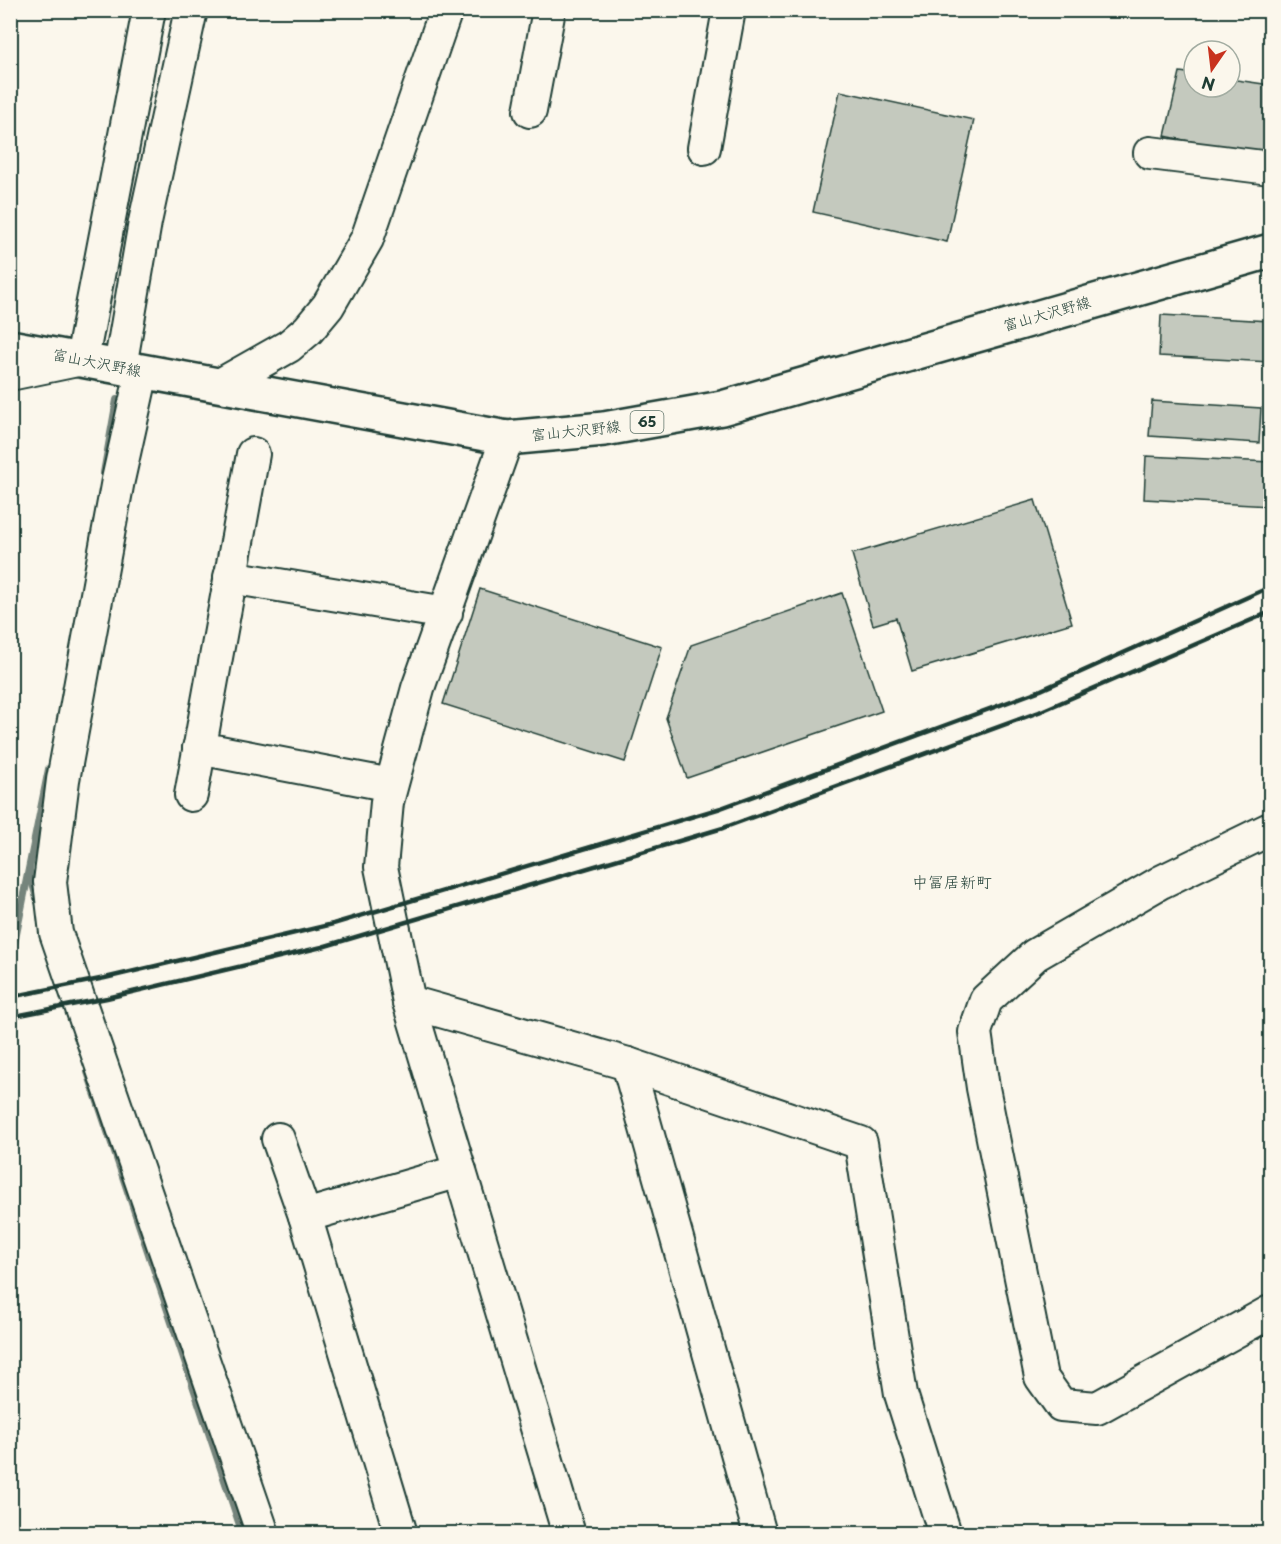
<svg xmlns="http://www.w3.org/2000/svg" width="1281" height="1544" font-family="'Playpen Sans','Klee One',sans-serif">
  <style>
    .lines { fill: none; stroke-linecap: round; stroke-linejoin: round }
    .stream { stroke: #74847b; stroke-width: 8 }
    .building { fill: #c4c9be; stroke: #1f3d34; stroke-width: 1.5 }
    .minor-casing { stroke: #1f3d34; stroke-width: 36 }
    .major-casing { stroke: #1f3d34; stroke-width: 38 }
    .minor { stroke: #fbf7ec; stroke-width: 32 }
    .major { stroke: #fbf7ec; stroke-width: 33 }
    .rail { stroke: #1f3d34; stroke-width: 4.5 }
    .labels { text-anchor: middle; stroke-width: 5; stroke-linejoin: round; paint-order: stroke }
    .shield { fill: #fbf7ec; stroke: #61756b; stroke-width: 1.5 }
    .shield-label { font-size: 14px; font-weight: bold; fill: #1f3d34 }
    .street-label { font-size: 15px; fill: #1f3d34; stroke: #fbf7ec }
    .neighbourhood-label { font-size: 16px; fill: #1f3d34; stroke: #fbf7ec }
  </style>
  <rect width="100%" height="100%" fill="#fbf7ec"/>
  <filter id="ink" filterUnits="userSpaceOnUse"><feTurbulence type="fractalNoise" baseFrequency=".0167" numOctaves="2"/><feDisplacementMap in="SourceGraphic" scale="12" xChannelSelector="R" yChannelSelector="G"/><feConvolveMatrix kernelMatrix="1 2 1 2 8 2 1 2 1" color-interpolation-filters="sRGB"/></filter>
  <g filter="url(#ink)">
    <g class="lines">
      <g class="stream">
        <polyline points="104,473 117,400"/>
        <polyline points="30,873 38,902"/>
        <polyline points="10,964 49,769"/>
        <polyline points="88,1072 243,1534"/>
      </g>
    </g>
    <g class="building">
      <polygon points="1180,72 1194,74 1194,87 1230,87 1230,79 1270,85 1270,158 1165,136"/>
      <polygon points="840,91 974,120 947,242 813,212"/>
      <polygon points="1161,315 1270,321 1270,362 1159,356"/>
      <polygon points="1152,401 1261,408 1259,443 1149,436"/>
      <polygon points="1146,456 1270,462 1270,506 1144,499"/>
      <polygon points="1035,500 1072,623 912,671 896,618 873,625 852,554"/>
      <polygon points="480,589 662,647 625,762 443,704"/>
      <polygon points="842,593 882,711 687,778 666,718 691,645"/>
    </g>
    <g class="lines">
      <defs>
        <g id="minor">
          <polyline points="530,111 549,10"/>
          <polyline points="704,148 729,10"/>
          <polyline points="1150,153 1270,168"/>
          <polyline points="120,367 145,222 191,10"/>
          <polyline points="142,372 118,480 63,780 50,882 56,933 263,1534"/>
          <polyline points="10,374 82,359 149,10"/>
          <polyline points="220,385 289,346 308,330 328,306 367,239 446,10"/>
          <polyline points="507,438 418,688 387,802 381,867 409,1002 569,1534"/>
          <polyline points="230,577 446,613"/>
          <polyline points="199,748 391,785"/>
          <polyline points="191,795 253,454"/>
          <polyline points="1270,829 1161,882 1035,955 986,1000 975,1032 983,1088 1041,1377 1061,1405 1097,1408 1270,1312"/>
          <polyline points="409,1002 628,1064 861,1143 901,1394 945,1534"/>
          <polyline points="628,1064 760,1534"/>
          <polyline points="278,1139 305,1216 401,1534"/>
          <polyline points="305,1216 460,1171"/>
        </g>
        <polyline id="major" points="10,347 507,438 604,429 722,408 1270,251"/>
      </defs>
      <use href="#minor" class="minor-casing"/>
      <use href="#major" class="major-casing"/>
      <use href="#minor" class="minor"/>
      <use href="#major" class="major"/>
      <g class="rail">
        <polyline points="10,997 105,978 333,924 721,808 1041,690 1270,587"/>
        <polyline points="10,1017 107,998 322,947 723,828 1039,712 1270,612"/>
      </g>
    </g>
  </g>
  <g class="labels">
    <rect class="shield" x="630.5" y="411" width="33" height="22" rx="4.5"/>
    <g class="shield-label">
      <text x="647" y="427">65</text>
    </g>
    <g class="street-label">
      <text transform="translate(1047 314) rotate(-16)" y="5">富山大沢野線</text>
      <text transform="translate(97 363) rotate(11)" y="5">富山大沢野線</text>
      <text transform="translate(576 431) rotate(-6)" y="5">富山大沢野線</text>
    </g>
    <g class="neighbourhood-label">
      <text x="952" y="888">中冨居新町</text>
    </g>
  </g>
  <rect width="1281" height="1544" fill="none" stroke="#fbf7ec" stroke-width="36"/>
  <rect x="18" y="18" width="1245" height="1508" fill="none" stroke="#1f3d34" stroke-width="2" filter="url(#ink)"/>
  <g transform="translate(1212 69) rotate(194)"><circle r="28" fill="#fbf7ec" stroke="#a3ada2" stroke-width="1.5"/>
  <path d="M0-4.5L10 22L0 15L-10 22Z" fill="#c8321e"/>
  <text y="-9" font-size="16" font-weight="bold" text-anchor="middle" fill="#1f3d34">N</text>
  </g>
</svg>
